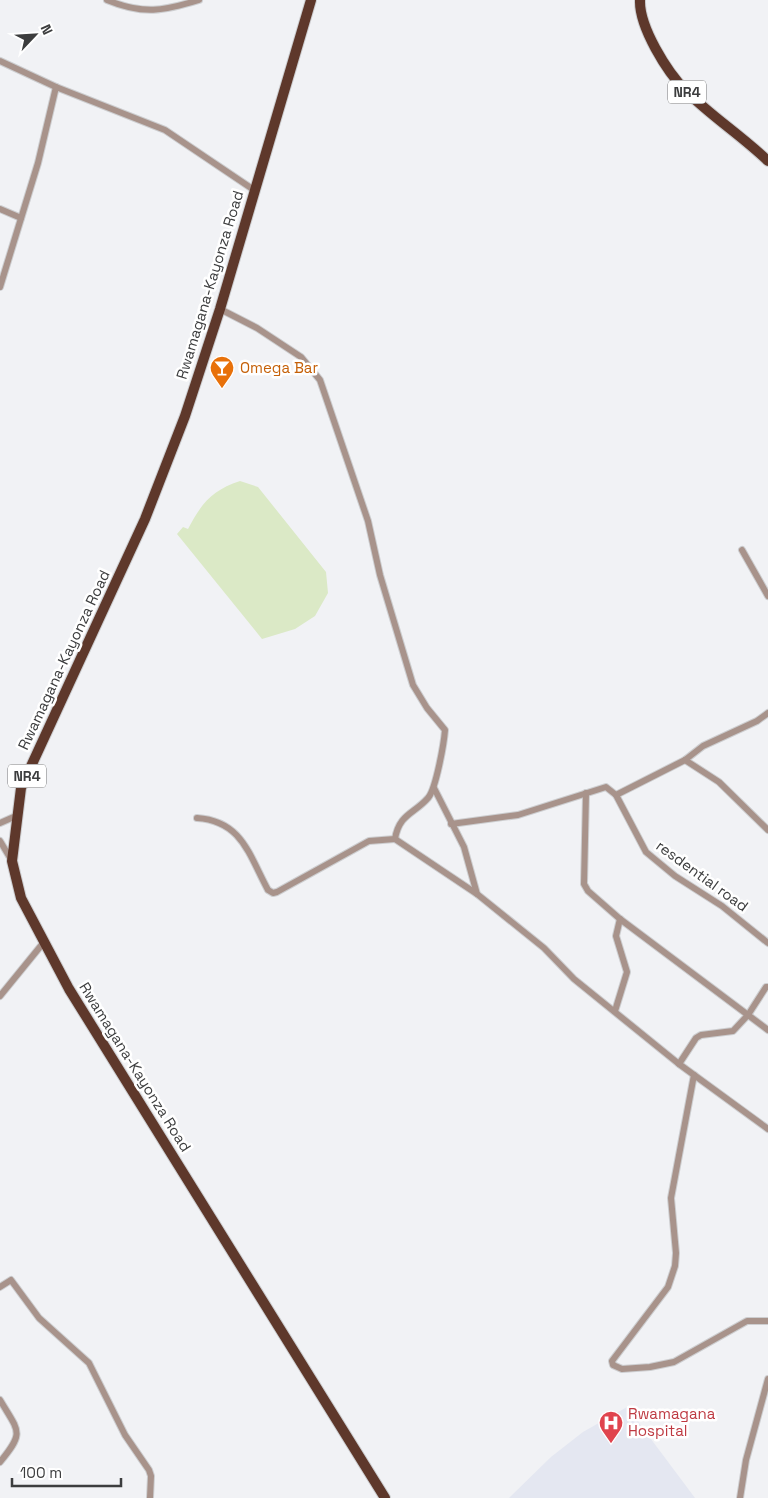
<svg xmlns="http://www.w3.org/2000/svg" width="768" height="1498" font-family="'Space Grotesk',sans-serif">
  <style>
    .built { fill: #e4e7f1 }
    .green { fill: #dbe9c6 }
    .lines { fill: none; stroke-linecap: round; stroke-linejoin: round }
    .minor-casing { stroke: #cdced0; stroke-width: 8 }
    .trunk-casing { stroke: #cdced0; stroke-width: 12 }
    .minor { stroke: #a8938b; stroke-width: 6 }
    .trunk { stroke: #5e382b; stroke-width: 10 }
    .labels { text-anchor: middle; stroke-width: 5; stroke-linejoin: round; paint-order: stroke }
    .shield { fill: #fff; stroke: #767778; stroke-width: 1 }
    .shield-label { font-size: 14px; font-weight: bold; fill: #3c3d3e }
    .street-label { font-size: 15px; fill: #3c3d3e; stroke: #fff }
    .food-label { font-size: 15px; fill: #c56008; stroke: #fff; text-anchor: start }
    .health-label { font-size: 15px; fill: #be3a42; stroke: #fff; text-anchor: start }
  </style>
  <rect width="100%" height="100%" fill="#f1f2f5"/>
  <polygon class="built" points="627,1407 695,1498 509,1498 551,1457 583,1432"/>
  <path class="green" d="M 240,481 L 258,487 L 326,572 L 328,593 L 315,616 L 295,629 L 262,639 L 177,534 L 183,527 L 188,529 C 201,504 212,490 240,481 Z"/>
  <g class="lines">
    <defs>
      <g id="minor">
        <path d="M 107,0 C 143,15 164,11 199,0"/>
        <polyline points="0,61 56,87 165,130 254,190"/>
        <polyline points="0,209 21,218"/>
        <polyline points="0,287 38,163 56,87"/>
        <polyline points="742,550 768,596"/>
        <polyline points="685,760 719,782 768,830"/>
        <polyline points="434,788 464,847 477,894 544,948 574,979 679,1064 768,1129"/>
        <polyline points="586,793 584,884 588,891 620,919 768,1030"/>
        <polyline points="616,795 646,852 675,876 722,906 768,943"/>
        <path d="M 197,818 C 242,821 249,855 268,890 L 273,893 L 277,892 L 369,841 L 395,839 C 399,814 414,814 428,798 C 436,789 444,743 445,730 L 427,708 L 413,685 L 380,575 L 368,521 L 320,380 L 301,357 L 257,328 L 220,309"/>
        <polyline points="0,823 16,816"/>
        <polyline points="451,824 518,815 606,787 616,795 685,760 703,746 757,721 768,713"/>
        <polyline points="395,839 477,894"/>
        <polyline points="0,841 12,861"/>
        <polyline points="0,996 44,942"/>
        <polyline points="615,1011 627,972 616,936 620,919"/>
        <polyline points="679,1064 696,1038 701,1035 733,1031 748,1015 766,987 768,987"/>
        <polyline points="694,1075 671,1198 676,1253 675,1266 668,1287 612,1361 613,1365 622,1369 650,1367 674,1362 747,1321 768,1321"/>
        <polyline points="0,1287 11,1280 39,1318 89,1363 125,1435 149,1470 151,1476 150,1498"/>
        <path d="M 0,1400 C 19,1432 25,1432 0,1462"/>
        <polyline points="740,1498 746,1460 768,1379"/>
      </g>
      <g id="trunk">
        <polyline points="311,0 220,309 185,416 145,519 21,788 12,861 21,898 69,989 385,1498"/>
        <path d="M 640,0 C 639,27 667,72 686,91 C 711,116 742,136 768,161"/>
      </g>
    </defs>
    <use href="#minor" class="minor-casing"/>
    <use href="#trunk" class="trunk-casing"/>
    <use href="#minor" class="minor"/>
    <use href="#trunk" class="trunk"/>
  </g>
  <defs>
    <symbol id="bar-pin" viewBox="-11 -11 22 30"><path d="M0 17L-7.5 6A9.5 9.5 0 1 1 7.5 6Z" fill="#e8710a" stroke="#fff"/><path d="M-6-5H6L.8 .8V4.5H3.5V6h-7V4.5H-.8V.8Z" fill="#fff"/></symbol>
    <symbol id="hospital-pin" viewBox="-11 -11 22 30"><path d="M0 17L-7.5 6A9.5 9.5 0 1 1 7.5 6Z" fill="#e0444e" stroke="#fff"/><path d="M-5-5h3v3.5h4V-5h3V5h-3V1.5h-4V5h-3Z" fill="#fff"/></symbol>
  </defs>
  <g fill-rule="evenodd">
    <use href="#bar-pin" x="208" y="354" width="28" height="38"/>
    <use href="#hospital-pin" x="597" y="1409" width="28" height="38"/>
  </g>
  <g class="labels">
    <g class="shield">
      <rect x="668" y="80.5" width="38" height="23" rx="4"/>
      <rect x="8" y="764.5" width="38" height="23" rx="4"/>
    </g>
    <g class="shield-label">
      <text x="687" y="97">NR4</text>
      <text x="27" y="781">NR4</text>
    </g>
    <g class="street-label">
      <text transform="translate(210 285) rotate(-73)" y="5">Rwamagana-Kayonza Road</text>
      <text transform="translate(64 660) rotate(-65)" y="5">Rwamagana-Kayonza Road</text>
      <text transform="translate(702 876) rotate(36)" y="5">resdential road</text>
      <text transform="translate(135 1067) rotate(58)" y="5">Rwamagana-Kayonza Road</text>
    </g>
    <g class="food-label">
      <text x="240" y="373">Omega Bar</text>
    </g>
    <g class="health-label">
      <text x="628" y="1419">Rwamagana<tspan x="628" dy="17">Hospital</tspan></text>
    </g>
  </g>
  <g transform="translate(35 35) rotate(65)" stroke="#ffffff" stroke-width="4" paint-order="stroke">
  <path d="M0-4L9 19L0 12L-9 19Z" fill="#3c3d3e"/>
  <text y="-8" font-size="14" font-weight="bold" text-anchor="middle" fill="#3c3d3e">N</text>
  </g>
  <path d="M12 1478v8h109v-8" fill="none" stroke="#3c3d3e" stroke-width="2.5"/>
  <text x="20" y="1478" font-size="15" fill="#3c3d3e" stroke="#ffffff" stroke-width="4" paint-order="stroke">100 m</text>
</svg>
